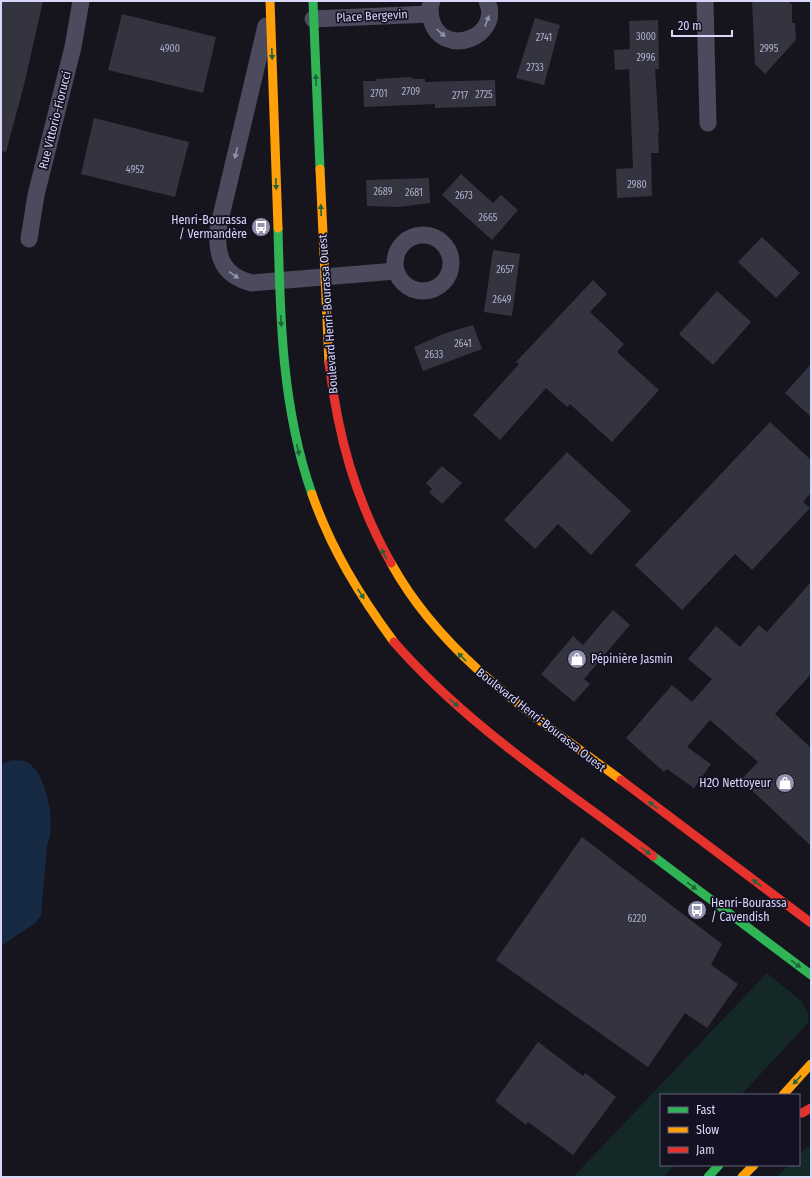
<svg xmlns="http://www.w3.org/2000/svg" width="812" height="1178" font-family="'Fira Sans Condensed',sans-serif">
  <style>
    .green { fill: #152828 }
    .water { fill: #162a43 }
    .building { fill: #343340 }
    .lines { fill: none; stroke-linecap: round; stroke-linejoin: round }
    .street { stroke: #4c4b5d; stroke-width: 17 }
    .fast { stroke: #30b455; stroke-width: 9 }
    .slow { stroke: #ff9f0a; stroke-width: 9 }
    .jam { stroke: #e5322d; stroke-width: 9 }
    .oneway { fill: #9291ac }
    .oneway2 { fill: #22623c }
    .labels { text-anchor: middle; stroke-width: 3.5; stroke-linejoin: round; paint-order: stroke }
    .number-label { font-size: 10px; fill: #afaecc }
    .street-label { font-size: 12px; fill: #d8d7fa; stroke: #131122 }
    .poi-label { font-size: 12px; fill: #d8d7fa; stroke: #131122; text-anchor: end }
  </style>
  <rect width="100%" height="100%" fill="#16151e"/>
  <g class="green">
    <polygon points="767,973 801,1001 808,1013 808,1023 741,1095 661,1095 661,1165 675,1165 664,1177 573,1177"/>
    <polygon points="811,1144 811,1177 777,1177 789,1165 799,1165 799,1155"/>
  </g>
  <path class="water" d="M 12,760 C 17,761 23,760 27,762 C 48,775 56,825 47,846 L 41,915 L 35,923 L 1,946 L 1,764 Z"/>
  <g class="building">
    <polygon points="2,1 43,1 24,85 6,152 1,151"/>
    <polygon points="752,1 790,1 790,4 792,4 792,23 795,23 796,40 765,74 755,64"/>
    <polygon points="122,14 216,37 203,93 108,70"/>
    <polygon points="535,18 560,25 544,85 516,78"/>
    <polygon points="658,20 659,69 655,69 659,132 658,133 659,153 651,153 652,196 617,198 616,169 633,168 629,69 615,70 614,50 630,49 629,21"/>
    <polygon points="411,77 412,79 425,79 425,82 495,80 496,106 435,108 435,104 364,107 363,81 376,81 376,79"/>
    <polygon points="94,118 189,142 175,197 81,174"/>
    <polygon points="461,174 493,203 501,195 518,210 492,240 442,195"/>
    <polygon points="429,178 430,203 399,207 367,206 366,180"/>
    <polygon points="762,237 800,273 776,298 738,262"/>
    <polygon points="493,250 520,254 512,316 484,312"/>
    <polygon points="593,280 607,294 590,312 624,344 617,352 659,390 612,442 570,404 567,407 546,388 500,440 473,415 519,364 516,362"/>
    <polygon points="717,291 751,322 713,365 679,334"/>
    <polygon points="473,325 482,349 423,371 414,347 443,334"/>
    <polygon points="811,364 811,417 785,393"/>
    <polygon points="770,422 811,460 811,493 803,502 810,508 752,570 735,554 682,610 635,565"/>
    <polygon points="567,452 631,511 591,555 558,524 535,549 504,520"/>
    <polygon points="442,466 462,483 442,504 429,492 432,489 426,483"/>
    <polygon points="811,582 811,674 775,714 811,748 811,846 741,780 758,762 710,720 687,747 711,764 694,788 667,769 664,772 626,738 672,685 692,702 712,679 688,659 716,626 740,647 759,625 767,632"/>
    <polygon points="613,610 630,625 584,679 590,684 574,702 541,674 573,636 583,645"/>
    <polygon points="582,837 722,944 711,965 738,984 707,1028 685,1013 648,1067 496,960"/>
    <polygon points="538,1042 583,1076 585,1073 616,1097 573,1155 528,1122 526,1125 495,1101"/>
  </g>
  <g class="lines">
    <g class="street">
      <path d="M 432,1 C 429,7 430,13 431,19 C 442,60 503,37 487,1"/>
      <polyline points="705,1 708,123"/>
      <polyline points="313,19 430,14"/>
      <path d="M 266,26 L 218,229 C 216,257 223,276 252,283 L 396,271"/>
      <circle cx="423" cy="263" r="28"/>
      <polyline points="29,239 36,195 73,47 81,1"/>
    </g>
    <g class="fast">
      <polyline points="313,1 320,169"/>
      <path d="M 278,228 C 280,318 282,409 312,494"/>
      <polyline points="653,856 811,975"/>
      <polyline points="708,1177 719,1165"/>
    </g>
    <g class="slow">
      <polyline points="270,1 278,228"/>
      <polyline points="320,169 329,363"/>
      <path d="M 312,494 C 331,549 360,596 394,642"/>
      <path d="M 391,563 C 443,658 536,717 621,780"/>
      <polyline points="783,1095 811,1064"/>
      <polyline points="742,1177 754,1165"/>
    </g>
    <g class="jam">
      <path d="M 329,363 C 338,436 355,499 391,563"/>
      <path d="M 394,642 C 469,728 564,788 653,856"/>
      <polyline points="621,780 811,923"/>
      <polyline points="802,1113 811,1108"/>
    </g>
  </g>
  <defs><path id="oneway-solid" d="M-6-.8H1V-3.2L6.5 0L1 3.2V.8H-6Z"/></defs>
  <g class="oneway">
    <use href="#oneway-solid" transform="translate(487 21) rotate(-69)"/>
    <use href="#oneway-solid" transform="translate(441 33) rotate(42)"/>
    <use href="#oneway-solid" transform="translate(236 153) rotate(103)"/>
    <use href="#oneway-solid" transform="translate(234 275) rotate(35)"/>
  </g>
  <g class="oneway2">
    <use href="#oneway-solid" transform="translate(272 54) rotate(88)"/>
    <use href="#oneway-solid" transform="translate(316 80) rotate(-92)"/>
    <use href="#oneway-solid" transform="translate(276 184) rotate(88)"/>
    <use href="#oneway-solid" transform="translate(321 210) rotate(-92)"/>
    <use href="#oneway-solid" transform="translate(281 321) rotate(88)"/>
    <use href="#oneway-solid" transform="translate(298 450) rotate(77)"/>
    <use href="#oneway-solid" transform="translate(384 554) rotate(-119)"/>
    <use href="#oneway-solid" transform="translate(361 594) rotate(57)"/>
    <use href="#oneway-solid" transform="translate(462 657) rotate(-135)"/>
    <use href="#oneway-solid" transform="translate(454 703) rotate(40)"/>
    <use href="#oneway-solid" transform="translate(653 805) rotate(-143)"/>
    <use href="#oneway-solid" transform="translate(646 851) rotate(38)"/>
    <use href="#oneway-solid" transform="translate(757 883) rotate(-143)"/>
    <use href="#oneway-solid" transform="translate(692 886) rotate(37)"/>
    <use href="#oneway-solid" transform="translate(796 964) rotate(37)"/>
    <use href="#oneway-solid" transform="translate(797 1080) rotate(133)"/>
  </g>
  <defs>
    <symbol id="bus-disc" viewBox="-11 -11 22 22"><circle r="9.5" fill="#9493ad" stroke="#131122"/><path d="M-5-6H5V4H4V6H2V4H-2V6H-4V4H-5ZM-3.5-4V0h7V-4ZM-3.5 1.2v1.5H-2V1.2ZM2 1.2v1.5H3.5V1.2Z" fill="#fff"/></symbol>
    <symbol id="shop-disc" viewBox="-11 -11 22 22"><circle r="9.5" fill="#9493ad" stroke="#131122"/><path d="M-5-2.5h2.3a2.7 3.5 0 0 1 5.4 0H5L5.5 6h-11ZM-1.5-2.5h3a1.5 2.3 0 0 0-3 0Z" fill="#fff"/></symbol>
  </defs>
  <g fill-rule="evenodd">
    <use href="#bus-disc" x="250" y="216" width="22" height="22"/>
    <use href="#shop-disc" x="566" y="648" width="22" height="22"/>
    <use href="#shop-disc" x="774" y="772" width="22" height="22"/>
    <use href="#bus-disc" x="686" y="899" width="22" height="22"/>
  </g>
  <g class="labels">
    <g class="number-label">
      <text x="646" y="40">3000</text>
      <text x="544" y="41">2741</text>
      <text x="170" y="52">4900</text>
      <text x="769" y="52">2995</text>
      <text x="646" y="61">2996</text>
      <text x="535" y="71">2733</text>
      <text x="411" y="95">2709</text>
      <text x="379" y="97">2701</text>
      <text x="484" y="98">2725</text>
      <text x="460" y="99">2717</text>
      <text x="135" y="173">4952</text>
      <text x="637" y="188">2980</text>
      <text x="383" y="195">2689</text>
      <text x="414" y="196">2681</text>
      <text x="464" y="199">2673</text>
      <text x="488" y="221">2665</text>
      <text x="505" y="273">2657</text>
      <text x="502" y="303">2649</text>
      <text x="463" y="347">2641</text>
      <text x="434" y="358">2633</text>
      <text x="637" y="922">6220</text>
    </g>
    <g class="street-label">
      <text transform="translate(372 16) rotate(-3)" y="4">Place Bergevin</text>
      <text transform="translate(55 120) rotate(-76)" y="4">Rue Vittorio-Fiorucci</text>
      <text transform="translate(328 314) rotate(-94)" y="4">Boulevard Henri-Bourassa Ouest</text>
      <text transform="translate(541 720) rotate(38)" y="4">Boulevard Henri-Bourassa Ouest</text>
    </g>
    <g class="poi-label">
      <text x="247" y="224">Henri-Bourassa<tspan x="247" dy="14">/ Vermandère</tspan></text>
      <text x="591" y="663" text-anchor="start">Pépinière Jasmin</text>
      <text x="771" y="787">H2O Nettoyeur</text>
      <text x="711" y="907" text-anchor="start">Henri-Bourassa<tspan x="711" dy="14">/ Cavendish</tspan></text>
    </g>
  </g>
  <rect width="812" height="1178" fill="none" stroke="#d8d7fa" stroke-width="4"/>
  <rect x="660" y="1094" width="140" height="72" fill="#131122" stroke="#626078"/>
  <rect x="668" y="1107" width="20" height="6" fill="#30b455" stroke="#626078"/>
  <text x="696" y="1114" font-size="12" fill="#d8d7fa">Fast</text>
  <rect x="668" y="1127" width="20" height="6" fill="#ff9f0a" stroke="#626078"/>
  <text x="696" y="1134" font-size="12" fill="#d8d7fa">Slow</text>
  <rect x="668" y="1147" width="20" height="6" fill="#e5322d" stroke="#626078"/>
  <text x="696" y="1154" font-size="12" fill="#d8d7fa">Jam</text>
  <path d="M672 30v6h60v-6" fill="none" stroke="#d8d7fa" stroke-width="2"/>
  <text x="678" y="30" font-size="12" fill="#d8d7fa" stroke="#131122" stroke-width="3" paint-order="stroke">20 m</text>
</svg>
